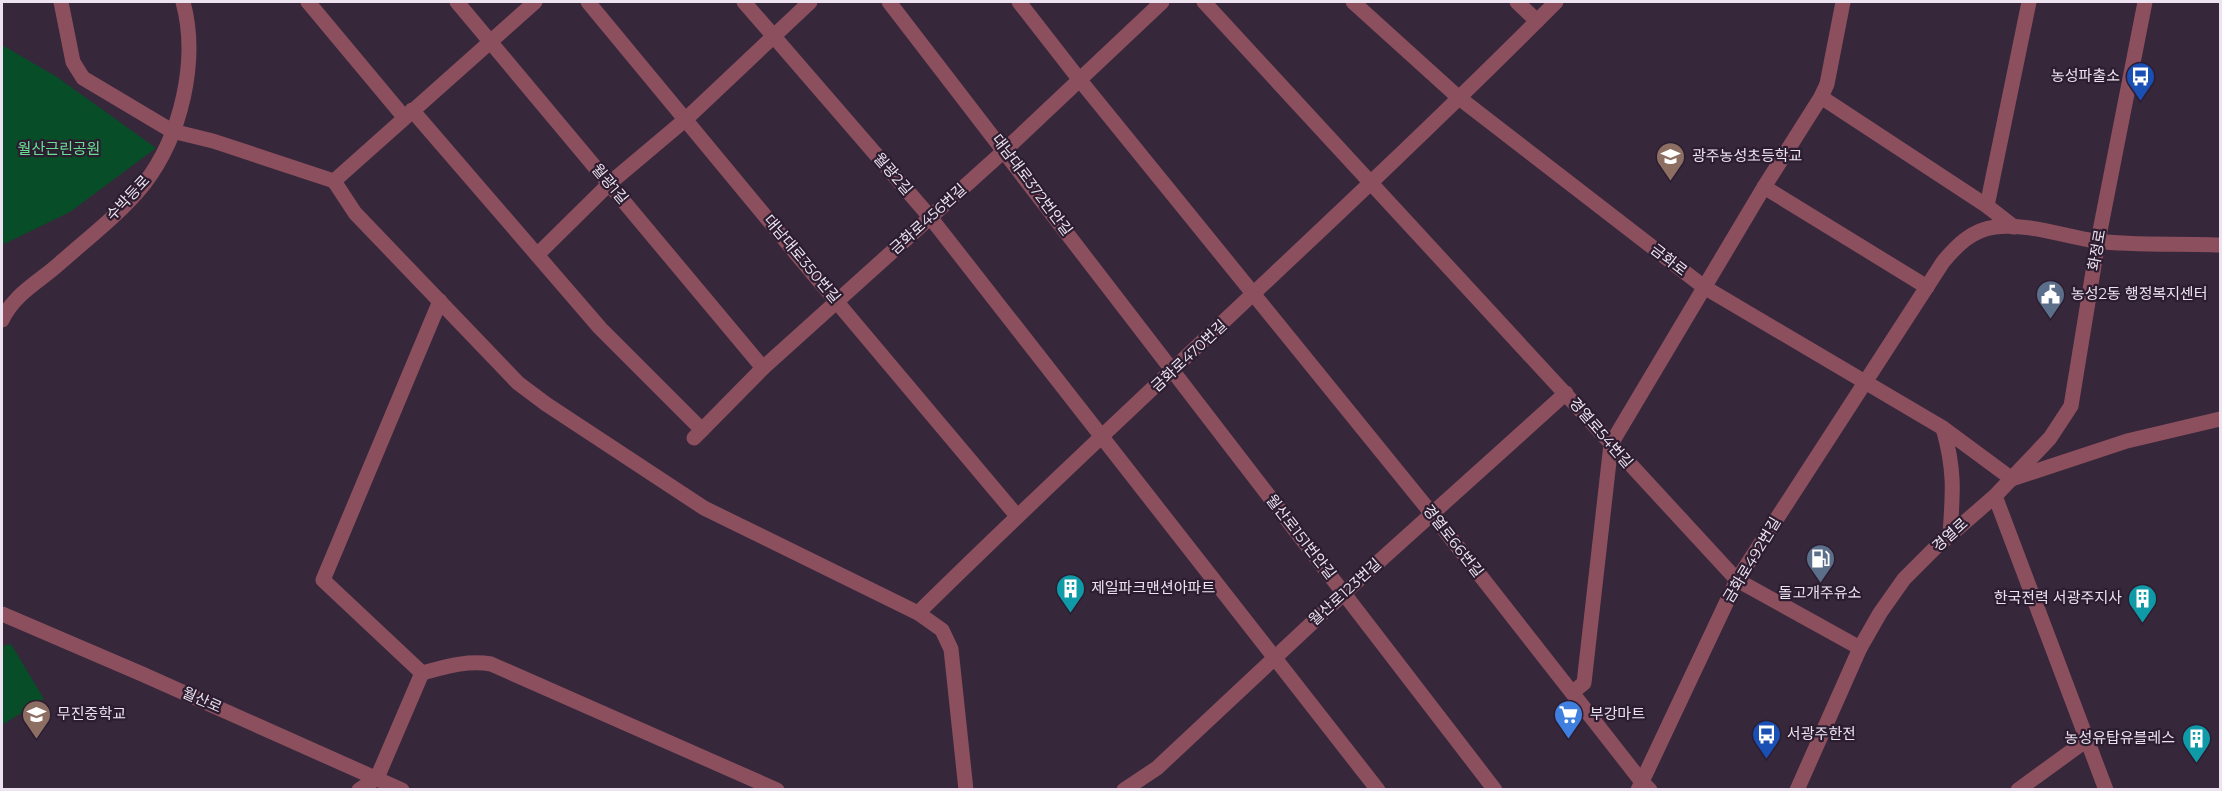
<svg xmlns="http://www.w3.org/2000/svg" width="2222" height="791" font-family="Montserrat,'Noto Sans KR',sans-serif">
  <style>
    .green { fill: #074d27 }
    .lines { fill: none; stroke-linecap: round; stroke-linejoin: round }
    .minor { stroke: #8c4f5e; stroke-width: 15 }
    .labels { text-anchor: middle; stroke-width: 4.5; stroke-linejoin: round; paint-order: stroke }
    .poi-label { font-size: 15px; fill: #ede3f0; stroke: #2c1d31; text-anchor: start }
    .park-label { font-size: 15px; fill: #68e092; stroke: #2c1d31 }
    .street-label { font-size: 15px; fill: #ede3f0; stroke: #2c1d31 }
  </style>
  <rect width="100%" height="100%" fill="#36273b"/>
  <g class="green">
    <polygon points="2,45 57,77 156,148 70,212 2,245"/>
    <polygon points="11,644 44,699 2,725 2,646"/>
  </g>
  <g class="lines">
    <g class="minor">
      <polyline points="61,2 73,62 83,78 172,131 213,141 334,181 535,2"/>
      <polyline points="308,2 404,117"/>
      <polyline points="457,2 763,368"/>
      <polyline points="588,2 799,257 1017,516"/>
      <polyline points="744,2 930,217 1378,790"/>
      <polyline points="889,2 1495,790"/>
      <polyline points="1019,2 1079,79 1432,514 1642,782 1650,790"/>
      <polyline points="1204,2 1737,580 1860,648"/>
      <polyline points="1353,2 1458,97 1704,287 1943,428 2012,479"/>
      <polyline points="1517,2 1537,21"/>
      <polyline points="1821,97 1987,206 2014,227"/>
      <polyline points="412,110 600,328 702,430"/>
      <polyline points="334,181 355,213 518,383 546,404 704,508 918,613 942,630 951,649 966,790"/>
      <polyline points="1764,187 1927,287"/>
      <polyline points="1987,206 2029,2"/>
      <polyline points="537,255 610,183 686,119 810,2"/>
      <path d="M 2,320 C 14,294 39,282 60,263 C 88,238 120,214 144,184 C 181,136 199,61 183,2"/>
      <path d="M 1943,428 C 1955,470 1953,492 1950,534"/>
      <polyline points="694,438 763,368 1005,150 1162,2"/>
      <polyline points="2015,478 2127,441 2220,419"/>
      <polyline points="1995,496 2106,790"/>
      <path d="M 918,613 C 1128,406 1348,211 1556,2"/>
      <polyline points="2,614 142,674 402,790"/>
      <polyline points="422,673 323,580 440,301"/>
      <path d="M 422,673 C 445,667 467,660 491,664 L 777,790"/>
      <polyline points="1573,692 1584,683 1611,444 1764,187 1821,97 1827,84 1843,2"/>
      <polyline points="359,790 377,778 422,673"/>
      <polyline points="1124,790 1157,768 1344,593 1566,393"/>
      <path d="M 1638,790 L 1737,580 L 1943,262 C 1957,245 1972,230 1995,227 C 2028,223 2063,236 2096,241 C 2136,246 2179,243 2220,245"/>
      <polyline points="1797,790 1860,648 1880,613 1904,579 1935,548 1995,496 2050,438 2071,406 2098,241 2145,2"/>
      <polyline points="2018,790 2088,739"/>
    </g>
  </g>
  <defs>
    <symbol id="bus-pin" viewBox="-11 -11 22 30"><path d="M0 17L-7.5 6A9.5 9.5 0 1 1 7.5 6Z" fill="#1a4fb4" stroke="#2c1d31"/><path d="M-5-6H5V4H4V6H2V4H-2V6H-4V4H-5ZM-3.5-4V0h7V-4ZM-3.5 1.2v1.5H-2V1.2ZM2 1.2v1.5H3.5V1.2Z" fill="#fff"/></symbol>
    <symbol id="school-pin" viewBox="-11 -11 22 30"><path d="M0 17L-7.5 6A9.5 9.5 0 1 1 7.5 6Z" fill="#8d6e63" stroke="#2c1d31"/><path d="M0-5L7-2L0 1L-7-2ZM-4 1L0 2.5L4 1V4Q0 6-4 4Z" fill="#fff"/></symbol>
    <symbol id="civic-pin" viewBox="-11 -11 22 30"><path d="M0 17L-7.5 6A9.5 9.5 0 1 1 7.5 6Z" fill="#5c6f8a" stroke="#2c1d31"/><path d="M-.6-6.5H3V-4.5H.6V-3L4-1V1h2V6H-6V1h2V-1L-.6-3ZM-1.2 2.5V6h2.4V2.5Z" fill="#fff"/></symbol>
    <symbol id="fuel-pin" viewBox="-11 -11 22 30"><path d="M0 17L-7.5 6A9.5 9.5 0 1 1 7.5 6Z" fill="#5c6f8a" stroke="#2c1d31"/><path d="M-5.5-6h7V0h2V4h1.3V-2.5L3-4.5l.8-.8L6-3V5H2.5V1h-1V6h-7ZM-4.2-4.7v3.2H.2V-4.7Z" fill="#fff"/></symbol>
    <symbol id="building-pin" viewBox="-11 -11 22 30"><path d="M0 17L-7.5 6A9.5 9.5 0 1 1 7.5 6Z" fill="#0f9aa8" stroke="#2c1d31"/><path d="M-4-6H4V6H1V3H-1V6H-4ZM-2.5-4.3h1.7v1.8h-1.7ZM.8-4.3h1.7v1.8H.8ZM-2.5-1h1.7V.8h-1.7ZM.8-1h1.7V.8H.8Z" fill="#fff"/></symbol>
    <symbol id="supermarket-pin" viewBox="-11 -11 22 30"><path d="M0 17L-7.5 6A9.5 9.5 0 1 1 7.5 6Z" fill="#3f7fe0" stroke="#2c1d31"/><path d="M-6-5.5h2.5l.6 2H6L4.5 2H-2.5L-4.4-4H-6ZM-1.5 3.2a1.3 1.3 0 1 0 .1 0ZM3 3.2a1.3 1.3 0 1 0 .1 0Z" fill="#fff"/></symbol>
  </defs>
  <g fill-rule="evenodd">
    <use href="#bus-pin" x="2124" y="60" width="33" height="45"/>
    <use href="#school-pin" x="1654" y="140" width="33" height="45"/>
    <use href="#civic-pin" x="2034" y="278" width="33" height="45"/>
    <use href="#fuel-pin" x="1804" y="542" width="33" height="45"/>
    <use href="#building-pin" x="1054" y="572" width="33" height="45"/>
    <use href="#building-pin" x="2126" y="582" width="33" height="45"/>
    <use href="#school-pin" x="20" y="698" width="33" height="45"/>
    <use href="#supermarket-pin" x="1552" y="698" width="33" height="45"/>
    <use href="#bus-pin" x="1750" y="718" width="33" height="45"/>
    <use href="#building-pin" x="2180" y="722" width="33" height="45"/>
  </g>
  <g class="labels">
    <g class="poi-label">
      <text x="2120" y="81" text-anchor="end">농성파출소</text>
      <text x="1692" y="161">광주농성초등학교</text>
      <text x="2071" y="299">농성2동 행정복지센터</text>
      <text x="1091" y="593">제일파크맨션아파트</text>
      <text x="1820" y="598" text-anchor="middle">돌고개주유소</text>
      <text x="2122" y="603" text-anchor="end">한국전력 서광주지사</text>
      <text x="57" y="719">무진중학교</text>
      <text x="1590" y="719">부강마트</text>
      <text x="1787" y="739">서광주한전</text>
      <text x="2175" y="743" text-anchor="end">농성유탑유블레스</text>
    </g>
    <g class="park-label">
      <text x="59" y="154">월산근린공원</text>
    </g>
    <g class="street-label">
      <text transform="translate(893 174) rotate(49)" y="5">월광2길</text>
      <text transform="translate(610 184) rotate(50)" y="5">월광1길</text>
      <text transform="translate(1032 185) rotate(53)" y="5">대남대로372번안길</text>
      <text transform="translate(128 198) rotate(-47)" y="5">수박등로</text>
      <text transform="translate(928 219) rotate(-42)" y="5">금화로456번길</text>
      <text transform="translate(2097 250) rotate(-80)" y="5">화정로</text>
      <text transform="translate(802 259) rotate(50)" y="5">대남대로350번길</text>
      <text transform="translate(1669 260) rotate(38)" y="5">금화로</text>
      <text transform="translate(1189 356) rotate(-43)" y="5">금화로470번길</text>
      <text transform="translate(1601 433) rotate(49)" y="5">경열로54번길</text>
      <text transform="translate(1950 535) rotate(-42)" y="5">경열로</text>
      <text transform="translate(1301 537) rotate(52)" y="5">월산로151번안길</text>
      <text transform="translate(1453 541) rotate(52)" y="5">경열로66번길</text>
      <text transform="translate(1752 560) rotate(-59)" y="5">금화로492번길</text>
      <text transform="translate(1345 592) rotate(-42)" y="5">월산로123번길</text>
      <text transform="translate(202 700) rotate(24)" y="5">월산로</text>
    </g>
  </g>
  <rect width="2222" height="791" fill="none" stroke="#ede3f0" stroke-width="6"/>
</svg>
